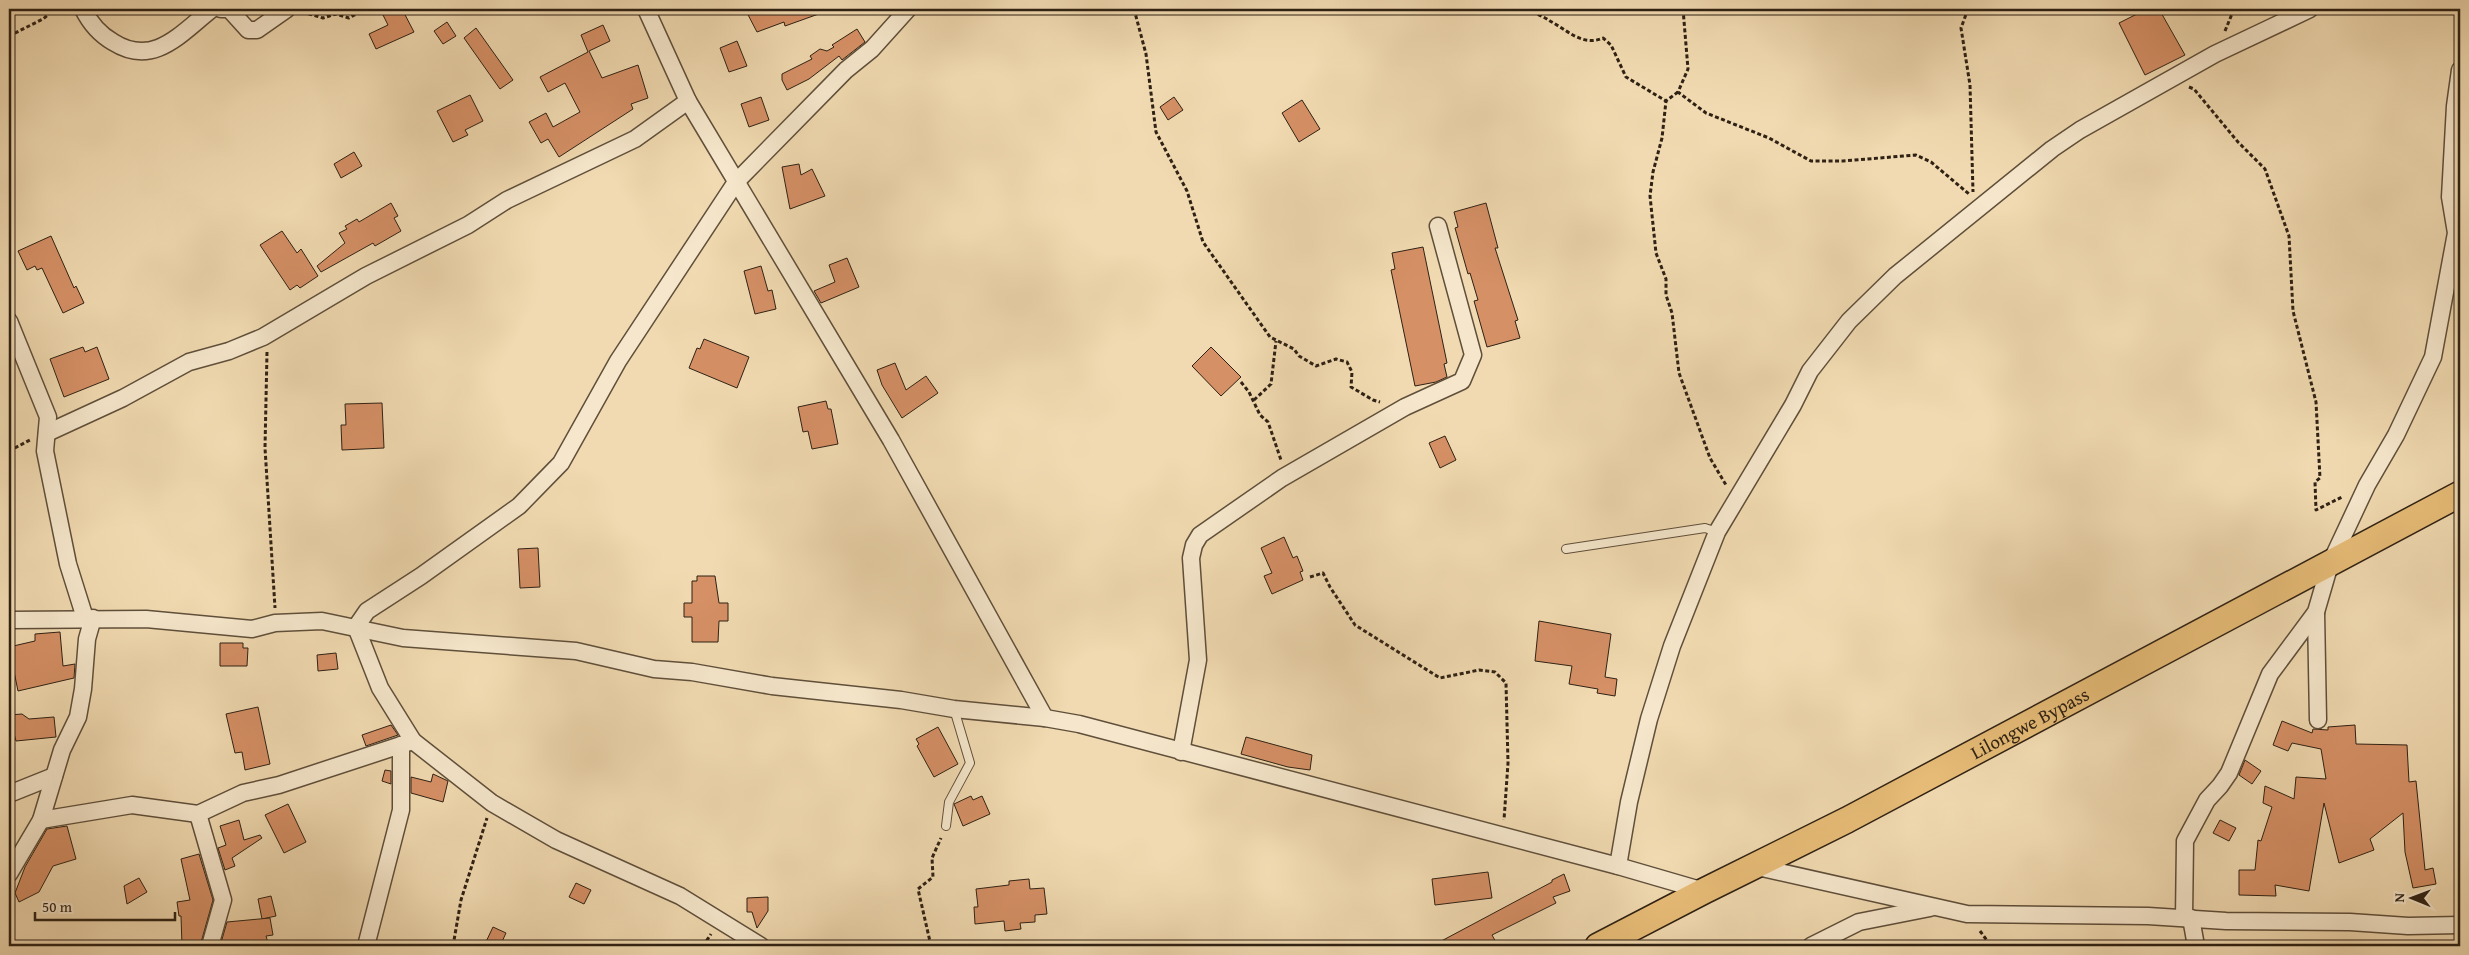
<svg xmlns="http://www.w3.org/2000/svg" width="2469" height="955" font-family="'Gentium Book Plus',serif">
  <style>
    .building { fill: #d69066; stroke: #2e2114 }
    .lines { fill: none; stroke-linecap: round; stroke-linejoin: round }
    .lane-casing { stroke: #5f4f3b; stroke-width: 10 }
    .street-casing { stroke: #5f4f3b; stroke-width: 19 }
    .primary-casing { stroke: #2e2114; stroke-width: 28 }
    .path { stroke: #2e2114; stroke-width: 3; stroke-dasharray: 4 2.5; stroke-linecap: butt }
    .lane { stroke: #f6e7cc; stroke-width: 8 }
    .street { stroke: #f6e7cc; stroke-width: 16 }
    .primary { stroke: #e8bd78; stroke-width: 25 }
    .labels { text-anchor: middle; stroke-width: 5; stroke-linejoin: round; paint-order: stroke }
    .street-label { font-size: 19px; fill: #2e2114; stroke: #f6e7cc }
  </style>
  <rect width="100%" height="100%" fill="#f1dab1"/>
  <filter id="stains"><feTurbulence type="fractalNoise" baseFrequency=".004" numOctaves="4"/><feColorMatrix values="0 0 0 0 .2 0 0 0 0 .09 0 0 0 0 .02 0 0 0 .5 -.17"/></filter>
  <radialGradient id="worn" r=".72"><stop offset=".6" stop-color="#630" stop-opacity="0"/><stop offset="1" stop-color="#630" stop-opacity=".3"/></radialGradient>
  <g class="building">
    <polygon points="380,9 402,9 414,32 376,49 369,34 388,25"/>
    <polygon points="745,9 827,9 827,11 785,26 784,22 757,32"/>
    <polygon points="2147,9 2159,9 2185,55 2145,75 2119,23"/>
    <polygon points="447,22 456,36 443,44 434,31"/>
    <polygon points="603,25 610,41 589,51 602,78 638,65 648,98 631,104 633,109 559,157 548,139 541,143 529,122 546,113 553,127 580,112 565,83 548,92 540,77 588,52 581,35"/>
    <polygon points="476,28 513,80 500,89 464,38"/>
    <polygon points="857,29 865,42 842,60 839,56 809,79 787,90 782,80 782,74 812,59 810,56 820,49 827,51 834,47 832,45"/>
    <polygon points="737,41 747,66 729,72 720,48"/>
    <polygon points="470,95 483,121 465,130 468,135 453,142 437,111"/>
    <polygon points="761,97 769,120 749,127 741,104"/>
    <polygon points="1174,97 1183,110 1168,120 1160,107"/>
    <polygon points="1302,100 1320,129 1299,142 1282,113"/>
    <polygon points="354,152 362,166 341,178 334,164"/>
    <polygon points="799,164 801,175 812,169 825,196 790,209 782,167"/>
    <polygon points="391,203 398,216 394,218 401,231 375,246 373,243 321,272 317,266 345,243 339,233 347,229 345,226 357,219 359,222"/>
    <polygon points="1486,203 1498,248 1495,248 1518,320 1515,321 1520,338 1487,347 1474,301 1478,300 1470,273 1468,274 1455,228 1458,227 1454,212"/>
    <polygon points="282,231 297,253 301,249 318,276 300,288 297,285 290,290 260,245"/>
    <polygon points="51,236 74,288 76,286 84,303 63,313 42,268 37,270 35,266 27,270 18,251"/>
    <polygon points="1423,247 1447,363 1444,364 1447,377 1436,382 1415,386 1391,270 1395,269 1392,253"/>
    <polygon points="847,258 859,287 821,303 814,291 835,282 829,265"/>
    <polygon points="761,266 768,291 772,290 776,309 755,314 744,271"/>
    <polygon points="704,339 749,357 737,388 689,368 697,348 700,349"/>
    <polygon points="83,347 85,352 97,347 109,379 64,397 50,359"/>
    <polygon points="1211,347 1241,377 1221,396 1192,366"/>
    <polygon points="895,363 906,390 926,376 938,393 902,418 882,385 877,370"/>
    <polygon points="826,401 828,409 831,409 838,444 812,449 808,431 803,432 798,407"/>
    <polygon points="382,403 384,448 342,450 341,425 346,425 345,404"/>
    <polygon points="1445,436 1456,460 1440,468 1429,443"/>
    <polygon points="1284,537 1293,558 1297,556 1303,571 1300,572 1303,580 1272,594 1264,576 1272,573 1261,548"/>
    <polygon points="538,548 540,587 520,588 518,549"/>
    <polygon points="697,576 715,576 719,603 728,603 728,621 719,621 718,642 692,642 692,617 684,617 684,603 692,603 692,581 697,581"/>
    <polygon points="1539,621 1611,634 1605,677 1617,679 1615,696 1597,693 1598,689 1569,684 1572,666 1535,661"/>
    <polygon points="60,632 63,666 75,664 74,678 18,691 9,647 35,641 35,634"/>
    <polygon points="220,643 243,643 243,648 248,648 247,666 220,666"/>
    <polygon points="336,653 338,669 318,671 317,655"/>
    <polygon points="258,707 270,764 245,770 242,752 235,753 226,714"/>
    <polygon points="22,714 29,719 54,717 56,737 16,741 9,715"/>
    <polygon points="2282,721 2312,733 2313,729 2328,730 2328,727 2355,725 2356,744 2407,745 2409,782 2416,781 2425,870 2433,868 2436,884 2413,888 2405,852 2403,813 2370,839 2374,850 2339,863 2324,803 2309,891 2275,885 2276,896 2239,895 2239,870 2255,870 2258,840 2261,841 2272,807 2263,803 2265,786 2294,799 2296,777 2326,779 2321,749 2292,743 2288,751 2273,745"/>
    <polygon points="391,725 398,735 366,746 362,735"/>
    <polygon points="938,727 958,764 934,777 917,746 919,744 916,739"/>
    <polygon points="1246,737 1312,755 1310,770 1288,767 1241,754"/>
    <polygon points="2245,760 2261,771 2252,784 2239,775"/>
    <polygon points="385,770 391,771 391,784 382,781"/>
    <polygon points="433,774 448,781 443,802 411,793 411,777 431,782"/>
    <polygon points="971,796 973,800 982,796 990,814 963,826 954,804"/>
    <polygon points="288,804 306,842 284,853 265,815"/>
    <polygon points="239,820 244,840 260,835 262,838 232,858 235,866 225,870 218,848 226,845 220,826"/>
    <polygon points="2220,820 2236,828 2229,841 2213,833"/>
    <polygon points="67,826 76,859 53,866 39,892 19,902 15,893 25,867 47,829"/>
    <polygon points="199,854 213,900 200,946 182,946 181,916 179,916 177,902 190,900 181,859"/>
    <polygon points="1488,872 1492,898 1435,905 1432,879"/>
    <polygon points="1564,874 1570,891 1553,897 1556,903 1492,935 1498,946 1432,946 1552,882 1552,880"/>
    <polygon points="139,878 147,892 127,904 124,886"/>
    <polygon points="1029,879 1030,889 1044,888 1047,914 1035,915 1035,922 1020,923 1021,929 1005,931 1004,921 975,924 974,907 978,907 976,889 1009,885 1009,881"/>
    <polygon points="576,883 591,890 584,904 569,897"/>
    <polygon points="271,896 276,916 262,919 258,899"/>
    <polygon points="768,897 768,911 757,928 752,912 747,912 747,898"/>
    <polygon points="270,918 273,935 266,936 269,946 220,946 227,922"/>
    <polygon points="493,927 506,933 500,946 484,946"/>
  </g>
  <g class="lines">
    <defs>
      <g id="lane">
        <polyline points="1566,549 1705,528 1717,532"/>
        <polyline points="946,826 949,802 970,763 954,709"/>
      </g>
      <g id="street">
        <path d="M 83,9 C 90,23 99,34 113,42 C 154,68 181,33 212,9"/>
        <polyline points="221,9 229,9 248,30 257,30 287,9"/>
        <polyline points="646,9 688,101 891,440 1045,718"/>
        <polyline points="9,321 48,417 45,451 68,564 85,618"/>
        <polyline points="47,433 123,398 189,362 229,351 263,337 366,276 468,225 507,200 635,139 688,101"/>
        <polyline points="2316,612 2318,720"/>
        <polyline points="9,620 146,619 252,629 275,623 322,621 403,638 576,651 654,669 692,672 772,686 901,700 954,709 1045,718 1079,724 1618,866 1704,891"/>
        <polyline points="356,627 367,611 421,576 519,506 561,463 618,361 736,182 846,70 872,49 908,9"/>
        <polyline points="356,627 380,688 413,741 492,803 556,840 680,896 761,946"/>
        <polyline points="1181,752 1198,660 1191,558 1194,545 1200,535 1282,478 1405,407 1462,381 1473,355 1438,226"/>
        <polyline points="9,794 54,776"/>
        <polyline points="198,814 223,900 210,946"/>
        <polyline points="41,820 132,805 198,814 243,793 279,785 413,741"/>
        <polyline points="1618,866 1629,802 1649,719 1672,646 1717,532 1793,405 1810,371 1849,321 1895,276 2052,149 2080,130 2215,54 2310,9"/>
        <polyline points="1753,866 1967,914 2148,916 2226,921 2350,922 2408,926 2460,925"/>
        <polyline points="9,874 41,820 62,750 78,717 83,689 87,639 93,618"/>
        <polyline points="2184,918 2185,841 2207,800 2220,786 2229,773 2270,674 2316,612 2330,564 2367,485 2396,435 2433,357 2456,233 2450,197 2455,106 2460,70"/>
        <polyline points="2191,918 2196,946"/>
        <polyline points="366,946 401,810 401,745"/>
        <polyline points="1811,946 1859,922 1930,908"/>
      </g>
      <g id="primary">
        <path id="s1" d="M 1598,946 L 1704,891 L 1847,820 L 2460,494"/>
      </g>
    </defs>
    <use href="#lane" class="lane-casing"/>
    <use href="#street" class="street-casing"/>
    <use href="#primary" class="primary-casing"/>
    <g class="path">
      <polyline points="1134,9 1146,54 1156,132 1187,191 1203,242 1270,337 1294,349 1299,356 1316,366 1336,359 1347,362 1352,372 1351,387 1373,400 1380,402"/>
      <path d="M 1526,9 C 1534,13 1543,16 1550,21 C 1567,30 1583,47 1603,38 L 1611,45 L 1626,77 L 1666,101"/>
      <polyline points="1683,9 1688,69 1678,92 1706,113 1769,138 1811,161 1843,161 1916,155 1931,162 1969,194"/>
      <polyline points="1968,9 1961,28 1970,85 1973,192"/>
      <polyline points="302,12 323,18 336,14 349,18 365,9"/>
      <polyline points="2225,31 2234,9"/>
      <polyline points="9,36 43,19 55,9"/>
      <polyline points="2189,87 2194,89 2238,142 2265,169 2289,236 2293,311 2316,402 2320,478 2315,482 2316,510 2342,497"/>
      <polyline points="1678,92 1666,101 1662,138 1653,172 1650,196 1656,253 1666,279 1666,295 1672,313 1679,373 1710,458 1726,485"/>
      <polyline points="267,352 265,448 275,608"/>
      <polyline points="1241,382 1249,392 1260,415 1268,422 1281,460"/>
      <polyline points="1254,400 1271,384 1276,341"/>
      <polyline points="9,451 30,440"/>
      <polyline points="1310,577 1323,573 1330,587 1355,625 1440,678 1479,670 1495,672 1506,683 1508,763 1504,820"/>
      <polyline points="1980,931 1991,946"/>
      <polyline points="453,946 461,900 487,818"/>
      <polyline points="703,946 711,934"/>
      <polyline points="931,946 918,889 933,877 932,858 941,838"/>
    </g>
    <use href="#lane" class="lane"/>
    <use href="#street" class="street"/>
    <use href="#primary" class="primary"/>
  </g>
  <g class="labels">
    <g class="street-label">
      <text dy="7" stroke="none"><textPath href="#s1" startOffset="486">Lilongwe Bypass</textPath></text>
    </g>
  </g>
  <rect width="2469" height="955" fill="none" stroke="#f1dab1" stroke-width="30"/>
  <rect x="10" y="10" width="2449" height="935" fill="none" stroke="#2e2114" stroke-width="2.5"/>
  <rect x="15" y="15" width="2439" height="925" fill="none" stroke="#2e2114"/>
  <g transform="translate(2412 898) rotate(271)" stroke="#f6e7cc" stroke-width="4" paint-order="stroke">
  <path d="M0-4L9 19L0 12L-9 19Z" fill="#2e2114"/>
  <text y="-8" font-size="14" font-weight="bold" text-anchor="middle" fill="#2e2114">N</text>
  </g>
  <path d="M35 912v8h140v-8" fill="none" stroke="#2e2114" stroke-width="2.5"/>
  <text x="42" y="912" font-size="15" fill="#2e2114" stroke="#f6e7cc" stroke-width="4" paint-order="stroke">50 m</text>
  <rect width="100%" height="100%" filter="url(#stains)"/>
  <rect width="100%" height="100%" fill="url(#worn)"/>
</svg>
